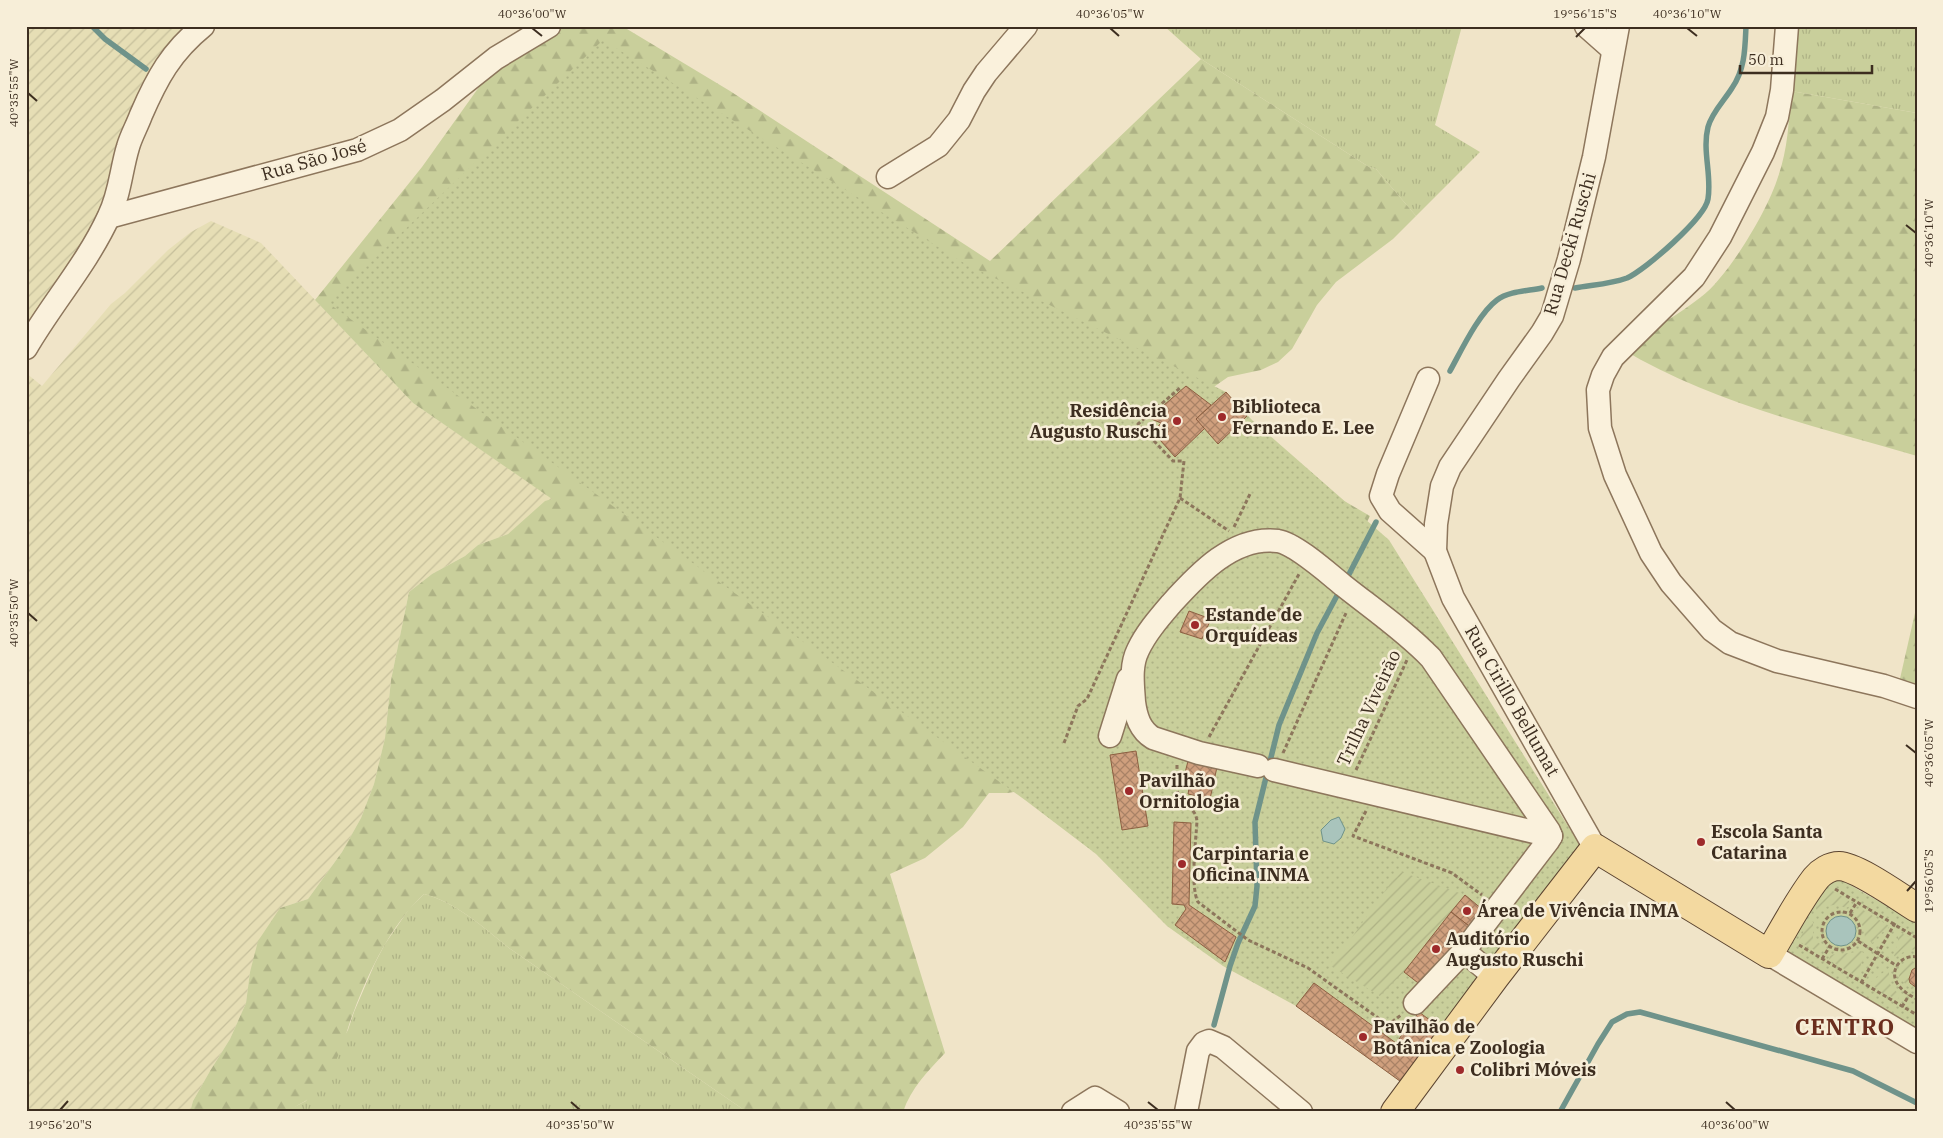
<svg xmlns="http://www.w3.org/2000/svg" width="1943" height="1138" font-family="'IBM Plex Serif',serif">
  <style>
    .farmland { fill: url(#farmland-furrows) }
    .grass { fill: url(#grass-tufts) }
    .forest { fill: url(#forest-firs) }
    .park { fill: url(#park-dots) }
    .garden { fill: url(#garden-furrows) }
    .water { fill: #a9c4bc; stroke: #6f938a }
    .lines { fill: none; stroke-linecap: round; stroke-linejoin: round }
    .stream { stroke: #6f938a; stroke-width: 5.5 }
    .building { fill: url(#building-cross-hatch); stroke: #8d5f41 }
    .minor-casing { stroke: #8d765c; stroke-width: 25 }
    .major-casing { stroke: #5b4430; stroke-width: 30 }
    .path { stroke: #8d765c; stroke-width: 3; stroke-dasharray: 4 2.5; stroke-linecap: butt }
    .minor { stroke: #faf1dc; stroke-width: 22 }
    .major { stroke: #f3d9a0; stroke-width: 28 }
    .ticks { fill: none; stroke: #3d2e20; stroke-width: 2 }
    .poi-dot { fill: #9e2a2b; stroke: #f7eed8; stroke-width: 2 }
    .labels { text-anchor: middle; stroke-width: 5; stroke-linejoin: round; paint-order: stroke }
    .street-label { font-size: 18px; fill: #3d2e20; stroke: #f7eed8 }
    .poi-label { font-size: 18px; font-weight: bold; fill: #3d2e20; stroke: #f7eed8; text-anchor: start }
    .district-label { font-size: 22px; font-weight: bold; letter-spacing: 1px; fill: #6b2e1e; stroke: #f7eed8 }
    .neatline { fill: none; stroke: #3d2e20; stroke-width: 2 }
    .ticks-label { font-size: 12px; text-anchor: middle; fill: #3d2e20 }
  </style>
  <defs>
    <pattern id="farmland-furrows" width="10" height="10" patternUnits="userSpaceOnUse" patternTransform="scale(1.25)"><rect width="10" height="10" fill="#e6deb5"/><path d="M-1 1l2-2M0 10L10 0M9 11l2-2" fill="none" stroke="#c6bf9b"/></pattern>
    <pattern id="grass-tufts" width="24" height="20" patternUnits="userSpaceOnUse" patternTransform="scale(1.25)"><rect width="24" height="20" fill="#c9cf9b"/><path d="M3 7l-1-3M5 7V3M7 7l1-3M15 17l-1-3M17 17v-4M19 17l1-3" fill="none" stroke="#aeb285"/></pattern>
    <pattern id="forest-firs" width="22" height="20" patternUnits="userSpaceOnUse" patternTransform="scale(1.25)"><rect width="22" height="20" fill="#c9cf9b"/><path d="M5 1l3.5 6h-7zM16 11l3.5 6h-7z" fill="#aeb285"/></pattern>
    <pattern id="park-dots" width="8" height="8" patternUnits="userSpaceOnUse" patternTransform="scale(1.25)"><rect width="8" height="8" fill="#c9cf9b"/><path d="M2 2h.1M6 6h.1" fill="none" stroke="#aeb285" stroke-width="1.8" stroke-linecap="round"/></pattern>
    <pattern id="garden-furrows" width="10" height="10" patternUnits="userSpaceOnUse" patternTransform="scale(1.25)"><rect width="10" height="10" fill="#c9cf9b"/><path d="M-1 1l2-2M0 10L10 0M9 11l2-2" fill="none" stroke="#aeb285"/></pattern>
    <pattern id="building-cross-hatch" width="8" height="8" patternUnits="userSpaceOnUse" patternTransform="scale(1.25)"><rect width="8" height="8" fill="#cf9f7d"/><path d="M0 0l8 8M0 8l8-8" fill="none" stroke="#a98266"/></pattern>
  </defs>
  <rect width="100%" height="100%" fill="#f0e4c8"/>
  <g class="farmland">
    <polygon points="26,26 208,26 173,59 124,187 26,330"/>
    <polygon points="211,221 261,243 413,403 553,499 508,534 478,545 465,556 432,574 409,592 391,680 385,738 374,784 361,818 342,852 308,899 280,908 250,972 246,1003 230,1039 210,1071 193,1101 190,1112 26,1112 26,373 42,386 111,304 125,293 168,250 191,232"/>
  </g>
  <g class="grass">
    <polygon points="1164,26 1462,26 1435,125 1480,152 1416,216 1376,169 1369,167 1201,59"/>
    <polygon points="1794,26 1917,26 1917,113 1791,91"/>
    <path d="M 424,894 C 457,903 483,927 509,948 L 747,1112 L 290,1112 L 294,1107 L 306,1101 L 348,1030 L 354,1012 L 375,963 L 385,944 L 409,909 Z"/>
  </g>
  <g class="forest">
    <path d="M 553,26 L 622,26 L 730,91 L 990,261 L 1201,59 L 1369,167 L 1376,169 L 1416,216 L 1393,239 L 1336,282 L 1317,305 L 1292,349 L 1278,362 L 1261,370 L 1228,377 L 1208,391 L 1291,470 L 1370,516 L 1321,612 L 1024,790 L 1008,793 L 989,793 L 963,827 L 925,858 L 890,874 L 945,1053 C 928,1071 911,1088 903,1112 L 747,1112 L 509,948 C 483,927 457,903 424,894 C 391,925 370,969 354,1011 C 347,1028 344,1046 335,1062 C 328,1076 320,1088 308,1099 C 302,1104 295,1105 290,1112 L 190,1112 L 193,1101 L 210,1071 L 230,1039 L 246,1003 L 250,972 L 258,941 L 280,908 L 308,899 L 342,852 L 361,818 L 374,784 L 385,738 L 391,680 L 409,592 L 432,574 L 465,556 L 478,545 L 508,534 L 545,501 L 552,499 L 413,403 L 315,300 L 422,167 L 489,73 Z"/>
    <path d="M 1791,91 L 1917,113 L 1917,456 C 1817,427 1712,403 1622,349 C 1636,335 1649,330 1666,321 C 1678,314 1690,305 1701,297 C 1728,277 1768,210 1778,177 C 1788,149 1789,120 1791,91 Z"/>
    <polygon points="1917,604 1917,691 1899,683"/>
  </g>
  <g class="park">
    <polygon points="603,40 964,263 1226,392 1252,420 1389,540 1583,850 1404,1084 1296,1006 1223,966 1167,926 1096,854 1025,800 328,303"/>
    <polygon points="1836,877 1917,923 1917,1031 1789,953 1788,948 1827,881"/>
  </g>
  <g class="garden">
    <polygon points="1399,871 1465,895 1404,972 1380,996 1329,965 1350,940"/>
    <path d="M 1831,890 L 1849,901 L 1850,906 L 1846,908 C 1834,903 1829,904 1819,911 L 1817,911 L 1816,908 L 1827,892 Z"/>
    <polygon points="1860,908 1889,926 1888,929 1878,935 1873,943 1865,938 1864,928 1856,916 1857,911"/>
    <polygon points="1811,920 1813,922 1813,939 1823,946 1823,952 1820,953 1800,942 1799,940 1809,921"/>
    <polygon points="1901,933 1917,941 1917,950 1908,949 1896,957 1894,956 1898,941 1898,934"/>
    <path d="M 1858,951 L 1861,951 L 1866,955 L 1861,964 L 1860,976 L 1858,977 L 1829,960 L 1830,956 C 1835,952 1848,955 1858,951 Z"/>
    <path d="M 1908,960 L 1913,962 L 1915,968 C 1907,974 1907,983 1917,988 L 1917,994 L 1899,978 L 1900,967 Z"/>
    <polygon points="1889,968 1889,983 1900,996 1897,1000 1871,985 1870,983"/>
  </g>
  <g class="water">
    <polygon points="1339,817 1345,829 1341,838 1334,844 1323,841 1321,830 1331,820"/>
    <circle cx="1841" cy="931" r="15"/>
  </g>
  <g class="lines">
    <g class="stream">
      <polyline points="92,26 105,39 146,69"/>
      <path d="M 1575,288 C 1591,285 1611,284 1627,278 C 1645,270 1705,218 1708,199 C 1712,175 1702,151 1708,127 C 1712,112 1724,101 1732,88 C 1745,69 1745,49 1746,26"/>
      <path d="M 1450,371 C 1461,351 1479,313 1497,300 C 1509,291 1528,291 1542,288"/>
      <polyline points="1346,580 1376,522"/>
      <polyline points="1214,1025 1230,966 1238,943 1255,906 1257,886 1255,822 1279,725 1317,633 1340,590"/>
      <polyline points="1560,1112 1598,1044 1612,1022 1627,1014 1640,1012 1853,1071 1917,1103"/>
    </g>
  </g>
  <g class="building">
    <polygon points="1186,386 1211,405 1196,419 1205,428 1175,457 1153,432 1161,423 1149,418"/>
    <polygon points="1226,392 1247,416 1218,444 1196,419"/>
    <polygon points="1189,611 1211,619 1202,639 1180,632"/>
    <polygon points="1136,751 1148,826 1122,830 1110,755"/>
    <polygon points="1188,761 1217,767 1210,799 1188,794 1190,783 1183,781"/>
    <polygon points="1174,822 1191,823 1189,905 1236,937 1225,962 1175,925 1186,909 1184,905 1172,904"/>
    <polygon points="1465,895 1483,910 1469,926 1451,912"/>
    <polygon points="1451,912 1469,926 1422,986 1404,972"/>
    <polygon points="1915,968 1917,968 1917,988 1910,983 1909,979 1912,970"/>
    <polygon points="1314,983 1396,1043 1419,1012 1443,1030 1404,1084 1296,1006"/>
  </g>
  <g class="lines">
    <defs>
      <g id="minor">
        <polyline points="1586,26 1612,49"/>
        <polyline points="1787,26 1782,90 1777,117 1763,152 1720,237 1694,277 1613,357 1603,375 1598,390 1600,428 1615,475 1651,553 1671,583 1712,630 1730,643 1777,661 1884,686 1917,697"/>
        <polyline points="888,177 938,146 959,120 974,91 986,73 1026,26"/>
        <polyline points="109,217 357,150 400,130 443,100 496,58 549,26"/>
        <path d="M 26,348 C 52,303 87,264 109,216 C 120,194 121,170 128,147 C 131,136 137,126 141,115 C 157,78 171,52 203,26"/>
        <polyline points="1428,379 1388,474 1381,496 1390,511 1435,551"/>
        <polyline points="1110,736 1128,679"/>
        <path d="M 1258,766 L 1199,753 L 1153,738 C 1140,730 1136,717 1134,702 C 1133,685 1130,666 1138,650 C 1146,633 1159,618 1171,604 C 1198,574 1234,535 1278,541 C 1296,544 1329,574 1344,586 C 1373,609 1405,631 1431,658 L 1549,831 L 1551,836 L 1548,841 L 1464,951 L 1415,1003"/>
        <polyline points="1274,770 1551,836"/>
        <polyline points="1595,848 1453,598 1435,551 1436,524 1442,486 1450,467 1509,379 1542,333 1552,316 1569,259 1594,157 1618,26"/>
        <polyline points="1464,951 1495,977"/>
        <polyline points="1769,954 1917,1042"/>
        <polyline points="1073,1112 1095,1098 1118,1112"/>
        <polyline points="1186,1112 1198,1051 1204,1043 1209,1041 1223,1047 1301,1112"/>
      </g>
      <path id="major" d="M 1395,1112 L 1495,977 L 1595,848 L 1769,954 C 1784,929 1798,901 1816,878 C 1821,872 1830,866 1839,866 C 1858,867 1899,897 1917,908"/>
    </defs>
    <use href="#minor" class="minor-casing"/>
    <use href="#major" class="major-casing"/>
    <g class="path">
      <polyline points="1180,498 1229,531"/>
      <polyline points="1234,527 1250,494"/>
      <polyline points="1209,737 1299,574"/>
      <polyline points="1064,743 1078,706 1087,699 1180,498 1184,461 1173,461 1138,424 1180,388"/>
      <polyline points="1283,753 1346,613"/>
      <path d="M 1177,765 C 1177,776 1175,789 1180,799 C 1186,810 1195,806 1197,821 C 1196,839 1190,887 1198,902 L 1248,940 L 1308,968 L 1388,1025 L 1401,1015"/>
      <polyline points="1356,770 1407,660"/>
      <polyline points="1366,811 1353,836 1452,873 1482,895"/>
      <polyline points="1835,889 1917,938"/>
      <circle cx="1841" cy="931" r="19"/>
      <polyline points="1850,913 1857,902"/>
      <polyline points="1858,941 1897,966"/>
      <polyline points="1799,945 1917,1015"/>
      <path d="M 1917,957 C 1902,954 1889,969 1897,983 C 1902,991 1909,995 1917,999"/>
      <polyline points="1822,959 1830,946"/>
      <polyline points="1861,983 1895,923"/>
      <polyline points="1902,1007 1909,995"/>
    </g>
    <use href="#minor" class="minor"/>
    <use href="#major" class="major"/>
  </g>
  <path class="ticks" d="M 532,28 L 542,36M 1110,28 L 1119,36M 1687,28 L 1697,36M 1576,37 L 1585,28M 28,93 L 37,101M 1906,225 L 1916,233M 28,613 L 37,621M 1906,745 L 1916,753M 1907,891 L 1916,881M 571,1102 L 580,1110M 1148,1102 L 1158,1110M 1726,1102 L 1735,1110M 60,1110 L 68,1101"/>
  <g class="poi-dot">
    <circle cx="1222" cy="417" r="5"/>
    <circle cx="1177" cy="421" r="5"/>
    <circle cx="1195" cy="625" r="5"/>
    <circle cx="1129" cy="791" r="5"/>
    <circle cx="1701" cy="842" r="5"/>
    <circle cx="1182" cy="864" r="5"/>
    <circle cx="1467" cy="911" r="5"/>
    <circle cx="1436" cy="949" r="5"/>
    <circle cx="1363" cy="1037" r="5"/>
    <circle cx="1460" cy="1070" r="5"/>
  </g>
  <g class="labels">
    <g class="street-label">
      <text transform="translate(314 160) rotate(-16)" y="6">Rua São José</text>
      <text transform="translate(1570 244) rotate(-74)" y="6">Rua Decki Ruschi</text>
      <text transform="translate(1512 701) rotate(60)" y="6">Rua Cirillo Bellumat</text>
      <text transform="translate(1369 708) rotate(-65)" y="6">Trilha Viveirão</text>
    </g>
    <g class="poi-label">
      <text x="1232" y="413">Biblioteca<tspan x="1232" dy="21">Fernando E. Lee</tspan></text>
      <text x="1167" y="417" text-anchor="end">Residência<tspan x="1167" dy="21">Augusto Ruschi</tspan></text>
      <text x="1205" y="621">Estande de<tspan x="1205" dy="21">Orquídeas</tspan></text>
      <text x="1139" y="787">Pavilhão<tspan x="1139" dy="21">Ornitologia</tspan></text>
      <text x="1711" y="838">Escola Santa<tspan x="1711" dy="21">Catarina</tspan></text>
      <text x="1192" y="860">Carpintaria e<tspan x="1192" dy="21">Oficina INMA</tspan></text>
      <text x="1477" y="917">Área de Vivência INMA</text>
      <text x="1446" y="945">Auditório<tspan x="1446" dy="21">Augusto Ruschi</tspan></text>
      <text x="1373" y="1033">Pavilhão de<tspan x="1373" dy="21">Botânica e Zoologia</tspan></text>
      <text x="1470" y="1076">Colibri Móveis</text>
    </g>
    <g class="district-label">
      <text x="1845" y="1035">CENTRO</text>
    </g>
  </g>
  <rect width="1943" height="1138" fill="none" stroke="#f7eed8" stroke-width="55"/>
  <path d="M1740 65v8h132v-8" fill="none" stroke="#3d2e20" stroke-width="2.5"/>
  <text x="1748" y="65" font-size="15" fill="#3d2e20" stroke="#f7eed8" stroke-width="4" paint-order="stroke">50 m</text>
  <rect x="28" y="28" width="1888" height="1082" class="neatline"/>
  <g class="ticks-label">
    <text x="532" y="18">40°36'00"W</text>
    <text x="1110" y="18">40°36'05"W</text>
    <text x="1585" y="18">19°56'15"S</text>
    <text x="1687" y="18">40°36'10"W</text>
    <text transform="translate(14 93) rotate(-90)" y="4">40°35'55"W</text>
    <text transform="translate(1929 233) rotate(-90)" y="4">40°36'10"W</text>
    <text transform="translate(14 613) rotate(-90)" y="4">40°35'50"W</text>
    <text transform="translate(1929 753) rotate(-90)" y="4">40°36'05"W</text>
    <text transform="translate(1929 881) rotate(-90)" y="4">19°56'05"S</text>
    <text x="60" y="1129">19°56'20"S</text>
    <text x="580" y="1129">40°35'50"W</text>
    <text x="1158" y="1129">40°35'55"W</text>
    <text x="1735" y="1129">40°36'00"W</text>
  </g>
</svg>
